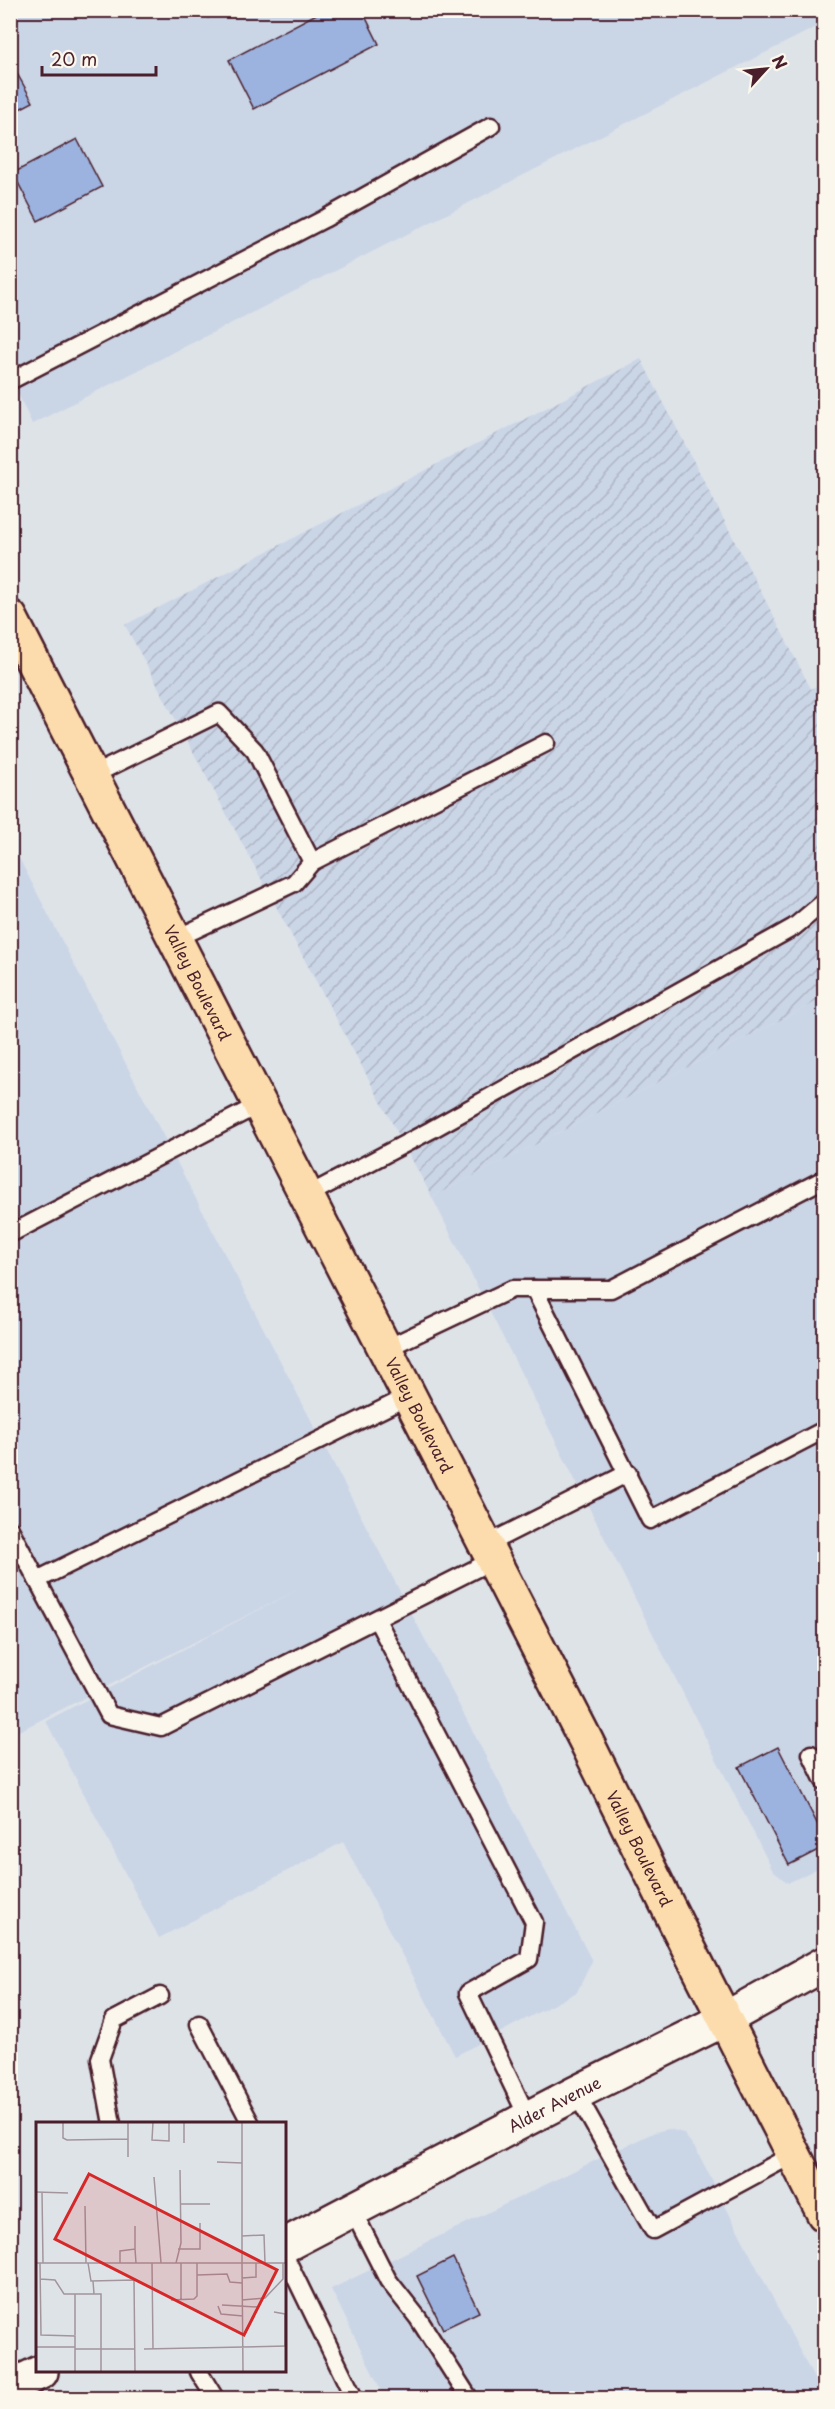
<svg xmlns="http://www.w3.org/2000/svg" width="835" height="2409" font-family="'Playpen Sans',sans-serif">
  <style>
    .built { fill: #cad5e6 }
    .industrial { fill: url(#industrial-furrows) }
    .building { fill: #9cb3e0; stroke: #4a1f2b; stroke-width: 1.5 }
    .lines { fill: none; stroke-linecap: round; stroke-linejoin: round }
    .lane-casing { stroke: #4a1f2b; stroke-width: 21 }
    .street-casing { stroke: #4a1f2b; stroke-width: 38 }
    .secondary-casing { stroke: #4a1f2b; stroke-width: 38 }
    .primary-casing { stroke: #4a1f2b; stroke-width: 38 }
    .lane { stroke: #fbf7ec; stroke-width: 16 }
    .street { stroke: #fbf7ec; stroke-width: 33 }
    .secondary { stroke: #fbf7ec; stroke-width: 33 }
    .primary { stroke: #fcdcac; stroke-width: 33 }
    .labels { text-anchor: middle; stroke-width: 6; stroke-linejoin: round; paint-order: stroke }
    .street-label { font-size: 16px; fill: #4a1f2b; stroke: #fbf7ec }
    .inset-road { fill: none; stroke: #a3959c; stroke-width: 1.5 }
    .view { fill: #d62828; fill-opacity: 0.15; stroke: #d62828; stroke-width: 3 }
    .inset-edge { fill: none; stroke: #4a1f2b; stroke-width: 3 }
  </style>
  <defs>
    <pattern id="industrial-furrows" width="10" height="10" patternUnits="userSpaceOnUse" patternTransform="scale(1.5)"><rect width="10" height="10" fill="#cad5e6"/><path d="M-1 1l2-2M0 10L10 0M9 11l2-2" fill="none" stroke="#afb6c5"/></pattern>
  </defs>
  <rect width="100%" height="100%" fill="#dee3e8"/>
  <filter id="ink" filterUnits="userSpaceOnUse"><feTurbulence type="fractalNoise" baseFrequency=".0167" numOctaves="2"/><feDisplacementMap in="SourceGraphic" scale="12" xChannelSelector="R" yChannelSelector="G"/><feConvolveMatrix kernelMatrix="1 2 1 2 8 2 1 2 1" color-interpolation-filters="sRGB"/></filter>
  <g filter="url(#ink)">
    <g class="built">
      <polygon points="824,10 824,23 32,424 10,376 10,11"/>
      <polygon points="10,841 592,1961 577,1992 455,2056 343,1842 159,1938 46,1721 299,1589 11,1735"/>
      <polygon points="824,998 824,1865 788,1883 773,1871 432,1197"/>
      <polygon points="669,2129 683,2133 697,2151 824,2398 385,2398 331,2289 588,2164 655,2132"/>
    </g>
    <polygon class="industrial" points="641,359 811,689 824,682 824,998 432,1197 125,625"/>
    <g class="building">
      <polygon points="204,10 222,10 208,18"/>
      <polygon points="324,10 362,10 379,44 254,109 229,60"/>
      <polygon points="10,61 33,102 10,114"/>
      <polygon points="77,139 102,187 38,221 13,173"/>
      <polygon points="778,1747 824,1837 824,1847 789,1865 739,1767"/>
      <polygon points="453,2258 479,2312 443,2329 417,2276"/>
    </g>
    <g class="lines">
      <defs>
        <g id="lane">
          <polyline points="10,381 324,219 491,126"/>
          <polyline points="91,776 219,713 255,751 312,862 294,883 175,939"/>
          <polyline points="312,862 546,743"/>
          <polyline points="306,1196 431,1130 794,927 824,902"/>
          <polyline points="10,1234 260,1104"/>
          <polyline points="534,1289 650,1520 824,1430"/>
          <polyline points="385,1349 512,1289 611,1289 824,1179"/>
          <polyline points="10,1529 109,1715 161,1727 493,1560"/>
          <polyline points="485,1545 628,1473"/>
          <polyline points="37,1580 409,1396"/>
          <polyline points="377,1620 534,1922 529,1959 468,1993 528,2118"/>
          <polyline points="811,1754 824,1781"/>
          <polyline points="199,2024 251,2124"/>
          <polyline points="576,2093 653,2230 794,2154"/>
          <polyline points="112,2124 100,2059 114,2020 160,1996"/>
          <polyline points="352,2209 388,2280 418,2318 469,2398"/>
          <polyline points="285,2256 354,2398"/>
          <polyline points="199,2372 215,2398"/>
        </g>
        <g id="street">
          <path id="s1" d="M 285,2245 L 576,2093 L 725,2019"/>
          <polyline points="10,2387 41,2372"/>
        </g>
        <polyline id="secondary" points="725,2019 824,1964"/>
        <g id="primary">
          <path id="s2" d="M 10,617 L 585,1739 L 686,1943 L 824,2214"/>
        </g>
      </defs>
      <use href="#lane" class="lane-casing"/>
      <use href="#street" class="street-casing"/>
      <use href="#secondary" class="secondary-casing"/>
      <use href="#primary" class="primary-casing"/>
      <use href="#lane" class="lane"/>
      <use href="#street" class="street"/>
      <use href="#secondary" class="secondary"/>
      <use href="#primary" class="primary"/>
    </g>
  </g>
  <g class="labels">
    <g class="street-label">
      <text dy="6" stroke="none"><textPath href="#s2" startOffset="411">Valley Boulevard</textPath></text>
      <text dy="6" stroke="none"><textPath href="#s2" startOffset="897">Valley Boulevard</textPath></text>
      <text dy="6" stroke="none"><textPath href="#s2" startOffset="1383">Valley Boulevard</textPath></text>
      <text dy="6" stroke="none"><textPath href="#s1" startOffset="304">Alder Avenue</textPath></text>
    </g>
  </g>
  <g transform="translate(36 2122)">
    <rect width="250" height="250" fill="#dee3e8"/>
    <path class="inset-road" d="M 27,0 L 27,16 L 31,18 L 92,17M 92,0 L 92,35M 117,0 L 116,18 L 133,19 L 133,0M 148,0 L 148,21M 206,0 L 206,141M 181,40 L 206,41M 118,55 L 125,141M 0,70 L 32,71M 6,70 L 7,141M 145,82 L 174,82M 49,84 L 50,141M 99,104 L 99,127M 206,114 L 228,113 L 229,141M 142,127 L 164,127 L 164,101M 0,141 L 251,141M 4,141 L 5,213 L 39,214 L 39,250M 52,141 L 55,159 L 98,158 L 99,250M 84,141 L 84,129 L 99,127 L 100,141M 116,141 L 117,227M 140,141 L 145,121 L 144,48M 206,141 L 207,250M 161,153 L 191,152 L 194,160 L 206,161M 206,156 L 220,155 L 220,141M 4,157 L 19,158 L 28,172 L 58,172 L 57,159M 39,172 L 39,213M 58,172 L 65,172 L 65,250M 145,177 L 145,141M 135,178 L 158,177 L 161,174 L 161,141M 206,178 L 229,176 L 247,157 L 247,141M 186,183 L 222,185M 182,184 L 185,192 L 207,194M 238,190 L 249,192 L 249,224M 0,225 L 39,225M 39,227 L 99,227M 108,227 L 251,224"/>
    <path class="view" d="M 53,52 L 241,148 L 208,213 L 19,117 Z"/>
    <rect width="250" height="250" class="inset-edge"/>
  </g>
  <rect width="835" height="2409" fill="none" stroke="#fbf7ec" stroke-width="36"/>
  <rect x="18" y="18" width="799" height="2373" fill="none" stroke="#4a1f2b" stroke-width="2" filter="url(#ink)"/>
  <g transform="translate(766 69) rotate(63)" stroke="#fbf7ec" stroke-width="4.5" paint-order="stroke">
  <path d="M0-4.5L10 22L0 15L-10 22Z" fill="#4a1f2b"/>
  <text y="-9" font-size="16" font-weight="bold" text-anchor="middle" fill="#4a1f2b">N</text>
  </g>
  <path d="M42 66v9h114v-9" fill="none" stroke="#4a1f2b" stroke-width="3"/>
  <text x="51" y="66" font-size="18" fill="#4a1f2b" stroke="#fbf7ec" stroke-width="4.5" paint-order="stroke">20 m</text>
</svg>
